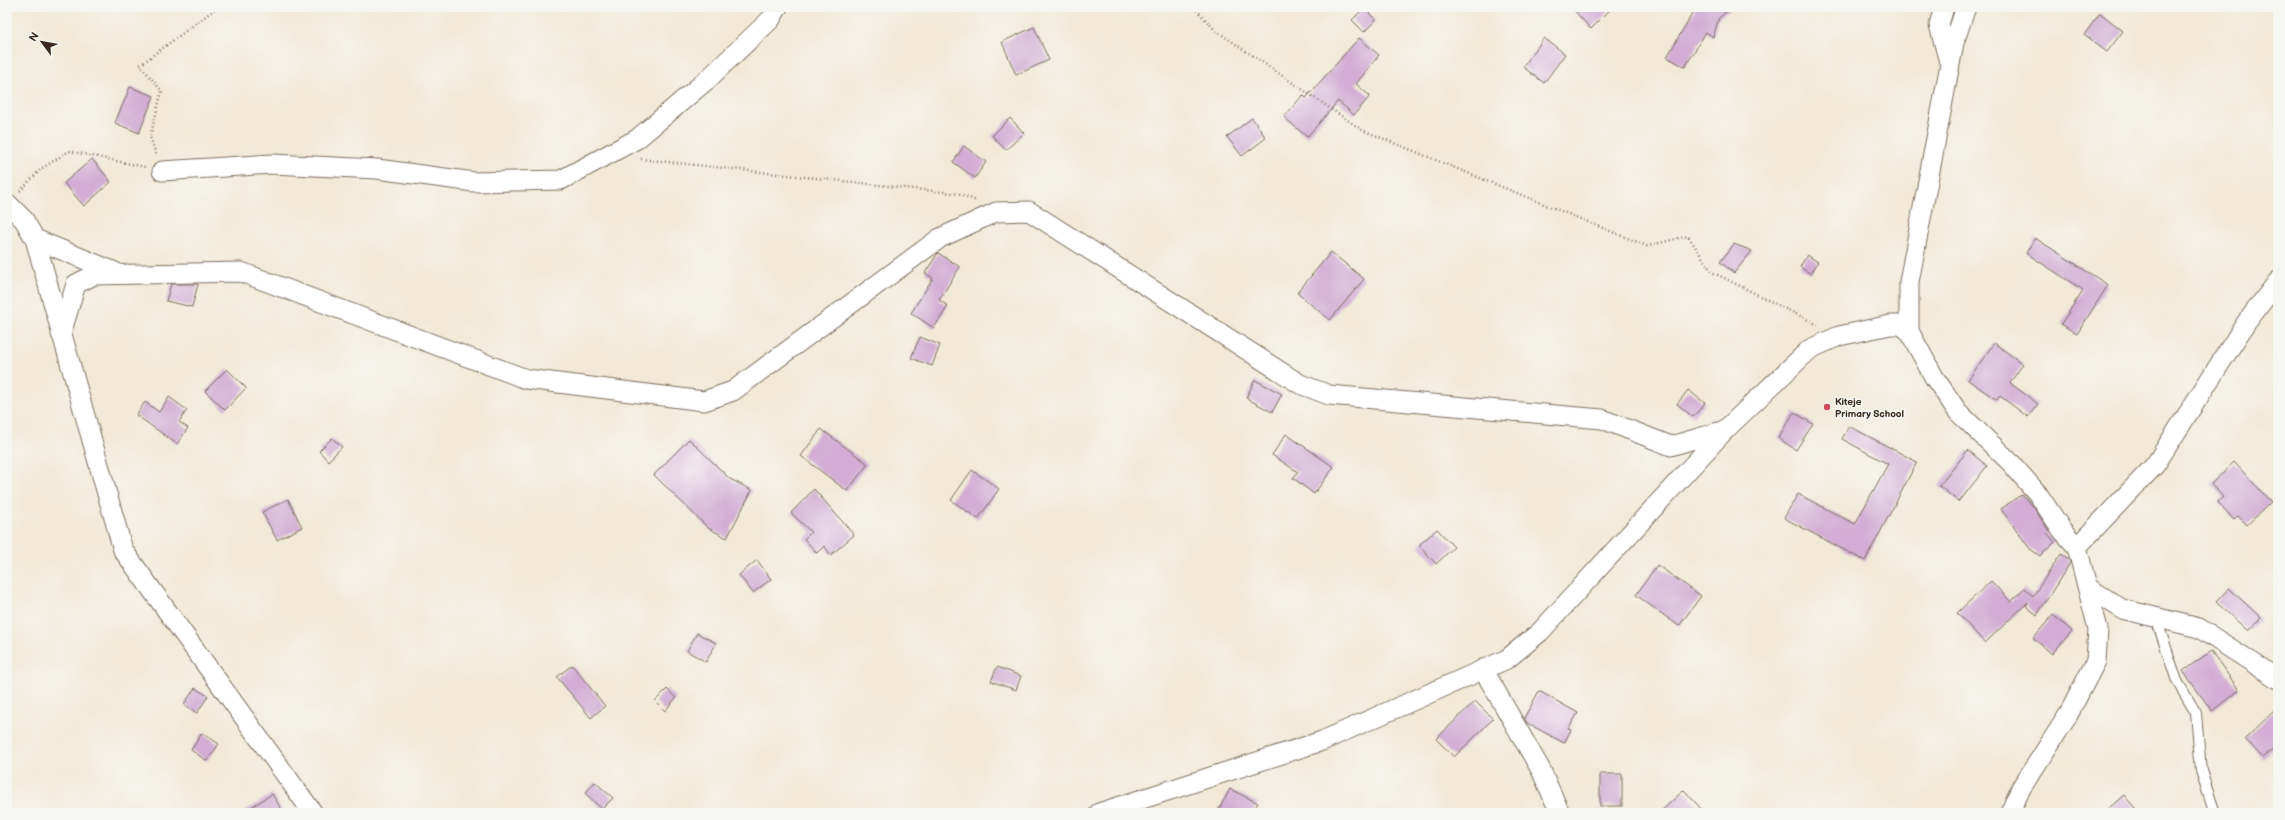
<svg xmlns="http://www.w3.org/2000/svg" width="2285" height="820" font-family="'Balsamiq Sans',sans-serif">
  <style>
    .building { fill: #d3add5 }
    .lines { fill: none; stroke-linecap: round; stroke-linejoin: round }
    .lane-casing { stroke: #7b6d5e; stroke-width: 12 }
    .street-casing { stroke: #7b6d5e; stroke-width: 21 }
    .path { stroke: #7b6d5e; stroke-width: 2.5; stroke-dasharray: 1 3; stroke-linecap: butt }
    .lane { stroke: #fff; stroke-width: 10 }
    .street { stroke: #fff; stroke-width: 19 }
    .poi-dot { fill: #d1495b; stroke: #f6f6f2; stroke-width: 1.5 }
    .labels { text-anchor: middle; stroke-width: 3.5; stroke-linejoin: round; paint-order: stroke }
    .poi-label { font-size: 10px; font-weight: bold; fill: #3b2a1e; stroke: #f6f6f2; text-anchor: start }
  </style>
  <rect width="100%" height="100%" fill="#f6f6f2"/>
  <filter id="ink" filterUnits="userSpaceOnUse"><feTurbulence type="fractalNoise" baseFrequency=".025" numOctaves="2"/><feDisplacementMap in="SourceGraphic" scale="8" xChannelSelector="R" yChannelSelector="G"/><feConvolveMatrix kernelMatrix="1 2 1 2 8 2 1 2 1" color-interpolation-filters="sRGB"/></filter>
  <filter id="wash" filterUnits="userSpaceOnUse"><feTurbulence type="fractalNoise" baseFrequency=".012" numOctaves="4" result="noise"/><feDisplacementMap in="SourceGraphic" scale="16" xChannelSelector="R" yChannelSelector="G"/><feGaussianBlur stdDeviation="0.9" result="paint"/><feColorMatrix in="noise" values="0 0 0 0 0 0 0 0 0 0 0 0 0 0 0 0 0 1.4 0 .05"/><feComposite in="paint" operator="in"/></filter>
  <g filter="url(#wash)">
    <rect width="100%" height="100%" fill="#f2e9d6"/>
    <g id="blocks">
      <g class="building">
        <polygon points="1571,7 1613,7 1591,29"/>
        <polygon points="1696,7 1732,7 1719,18 1713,37 1706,32 1685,67 1667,57"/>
        <polygon points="1364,8 1376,20 1364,32 1352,20"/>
        <polygon points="2100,13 2123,31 2107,52 2084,35"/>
        <polygon points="1034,27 1049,60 1016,75 1002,42"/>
        <polygon points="1359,38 1379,55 1356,84 1370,96 1354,115 1338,101 1307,137 1284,117 1303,95 1306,98"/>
        <polygon points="1544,38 1565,54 1544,83 1523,67"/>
        <polygon points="130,87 154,96 139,133 115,123"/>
        <polygon points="1010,118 1024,133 1006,150 992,136"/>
        <polygon points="1252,118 1266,138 1242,156 1227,137"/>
        <polygon points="964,146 986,162 975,178 953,162"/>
        <polygon points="92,159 111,182 84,206 64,183"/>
        <polygon points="2035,238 2108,285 2077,334 2061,324 2083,290 2026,253"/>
        <polygon points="1734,244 1752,251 1734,273 1720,262"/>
        <polygon points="1331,252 1364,279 1330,320 1297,293"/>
        <polygon points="938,253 960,267 939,300 948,306 934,328 911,313 933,278 925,273"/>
        <polygon points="1807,255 1818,262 1811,274 1800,267"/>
        <polygon points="171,284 198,284 192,307 166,301"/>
        <polygon points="920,337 940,345 932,366 911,358"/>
        <polygon points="1994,343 2023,364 2010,383 2038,404 2028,417 2000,396 1997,400 1968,380"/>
        <polygon points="227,369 246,388 225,410 205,391"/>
        <polygon points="1255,380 1282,394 1272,412 1246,398"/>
        <polygon points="1688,390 1705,403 1693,417 1677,404"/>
        <polygon points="169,397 187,410 179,422 188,428 177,444 136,415 145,402 159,412"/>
        <polygon points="1794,412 1813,424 1796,450 1778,438"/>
        <polygon points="1849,426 1917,462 1865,561 1784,518 1798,494 1855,524 1888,464 1842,439"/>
        <polygon points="821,429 868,464 847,491 801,456"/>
        <polygon points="1286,434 1334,467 1314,494 1293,478 1298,472 1272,455"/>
        <polygon points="332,438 342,447 328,461 319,451"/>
        <polygon points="689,439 730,479 752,490 727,538 708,528 654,475"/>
        <polygon points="1968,450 1987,466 1959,502 1939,486"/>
        <polygon points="2234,462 2271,502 2247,525 2238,516 2234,520 2218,502 2223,497 2211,484"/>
        <polygon points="972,470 999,489 978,519 951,500"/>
        <polygon points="814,489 854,535 831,555 824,546 817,553 804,539 811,532 791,513"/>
        <polygon points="2022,494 2032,505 2049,531 2047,533 2055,542 2040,556 2030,549 2001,509"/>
        <polygon points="288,499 302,527 277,540 262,512"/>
        <polygon points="1437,529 1454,547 1436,564 1419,545"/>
        <polygon points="2061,554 2069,559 2070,563 2037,615 2026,606 2028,602 1985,643 1957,613 1991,581 2011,602 2024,588 2033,596"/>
        <polygon points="757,560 771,579 753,593 739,575"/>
        <polygon points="1657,565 1701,596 1679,626 1636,595"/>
        <polygon points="2229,588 2261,618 2248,631 2216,602"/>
        <polygon points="2053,615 2072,631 2052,654 2033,638"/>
        <polygon points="697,633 716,643 706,662 687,651"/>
        <polygon points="2211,651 2239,690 2212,711 2183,671"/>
        <polygon points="572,665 605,706 591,718 557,677"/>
        <polygon points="997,667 1021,676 1016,690 991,681"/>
        <polygon points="195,688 208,696 197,713 184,704"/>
        <polygon points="667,689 676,698 665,711 655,701"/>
        <polygon points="1539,691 1578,713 1568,729 1571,730 1564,743 1527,723 1524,718"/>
        <polygon points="1475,701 1493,719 1454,757 1436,739"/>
        <polygon points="2278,707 2278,744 2263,758 2245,739"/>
        <polygon points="202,733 219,744 207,761 191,750"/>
        <rect x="1600" y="774" width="22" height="32"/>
        <polygon points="595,782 613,798 602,809 585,793"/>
        <polygon points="1230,789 1258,803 1252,813 1217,813"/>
        <polygon points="1684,790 1705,813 1659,813"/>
        <polygon points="272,794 284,813 242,813"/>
        <polygon points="2124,795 2139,813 2103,813"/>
      </g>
    </g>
  </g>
  <g filter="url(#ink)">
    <use href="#blocks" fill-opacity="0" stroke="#7b6d5e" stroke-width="1"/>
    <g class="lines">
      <defs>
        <polyline id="lane" points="2156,618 2177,681 2196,713 2201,771 2215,813"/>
        <g id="street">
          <polyline points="1944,7 1939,25 1949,62"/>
          <polyline points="162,171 272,164 377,169 474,182 561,180 637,139 708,79 771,19 778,7"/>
          <polyline points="7,203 24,220 35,239 123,550 313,813"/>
          <polyline points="35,239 115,272"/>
          <polyline points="1909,331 1934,377 1958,412 2011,463 2038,494 2062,530 2077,547 2098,629 2096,661 2067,717 2021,788 2010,813"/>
          <polyline points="61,334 76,284 94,275 241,272 526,379 704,401 733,391 940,238 996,212 1029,211 1300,384 1329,395 1602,419 1671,446 1725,430"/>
          <polyline points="2077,547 2155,465 2246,323 2278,281"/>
          <polyline points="2089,588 2122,609 2199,628 2278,679"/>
          <polyline points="1483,669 1541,770 1560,813"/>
          <polyline points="1099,813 1322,741 1507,659 1540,632 1725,430 1810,349 1839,336 1890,325 1901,325 1909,331 1909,282 1954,43 1966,7"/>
        </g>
      </defs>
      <use href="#lane" class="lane-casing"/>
      <use href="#street" class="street-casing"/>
      <g class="path">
        <polyline points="1194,7 1215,30 1362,130 1647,246 1688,236 1712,272 1818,325"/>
        <polyline points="156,154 150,137 162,91 140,65 218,7"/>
        <polyline points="641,159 961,194 976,201"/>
        <polyline points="20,191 41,169 69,151 145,167"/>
      </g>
      <use href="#lane" class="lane"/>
      <use href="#street" class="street"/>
    </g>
  </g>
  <circle class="poi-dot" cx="1827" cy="407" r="4"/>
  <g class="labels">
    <g class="poi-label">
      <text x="1835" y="405">Kiteje<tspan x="1835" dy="12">Primary School</tspan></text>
    </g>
  </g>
  <rect width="2285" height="820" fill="none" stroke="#f6f6f2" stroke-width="24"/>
  <g transform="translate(42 42) rotate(302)" stroke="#f6f6f2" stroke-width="3" paint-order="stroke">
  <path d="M0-3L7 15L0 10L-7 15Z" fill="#3b2a1e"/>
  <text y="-6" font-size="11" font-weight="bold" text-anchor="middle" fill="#3b2a1e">N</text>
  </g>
</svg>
